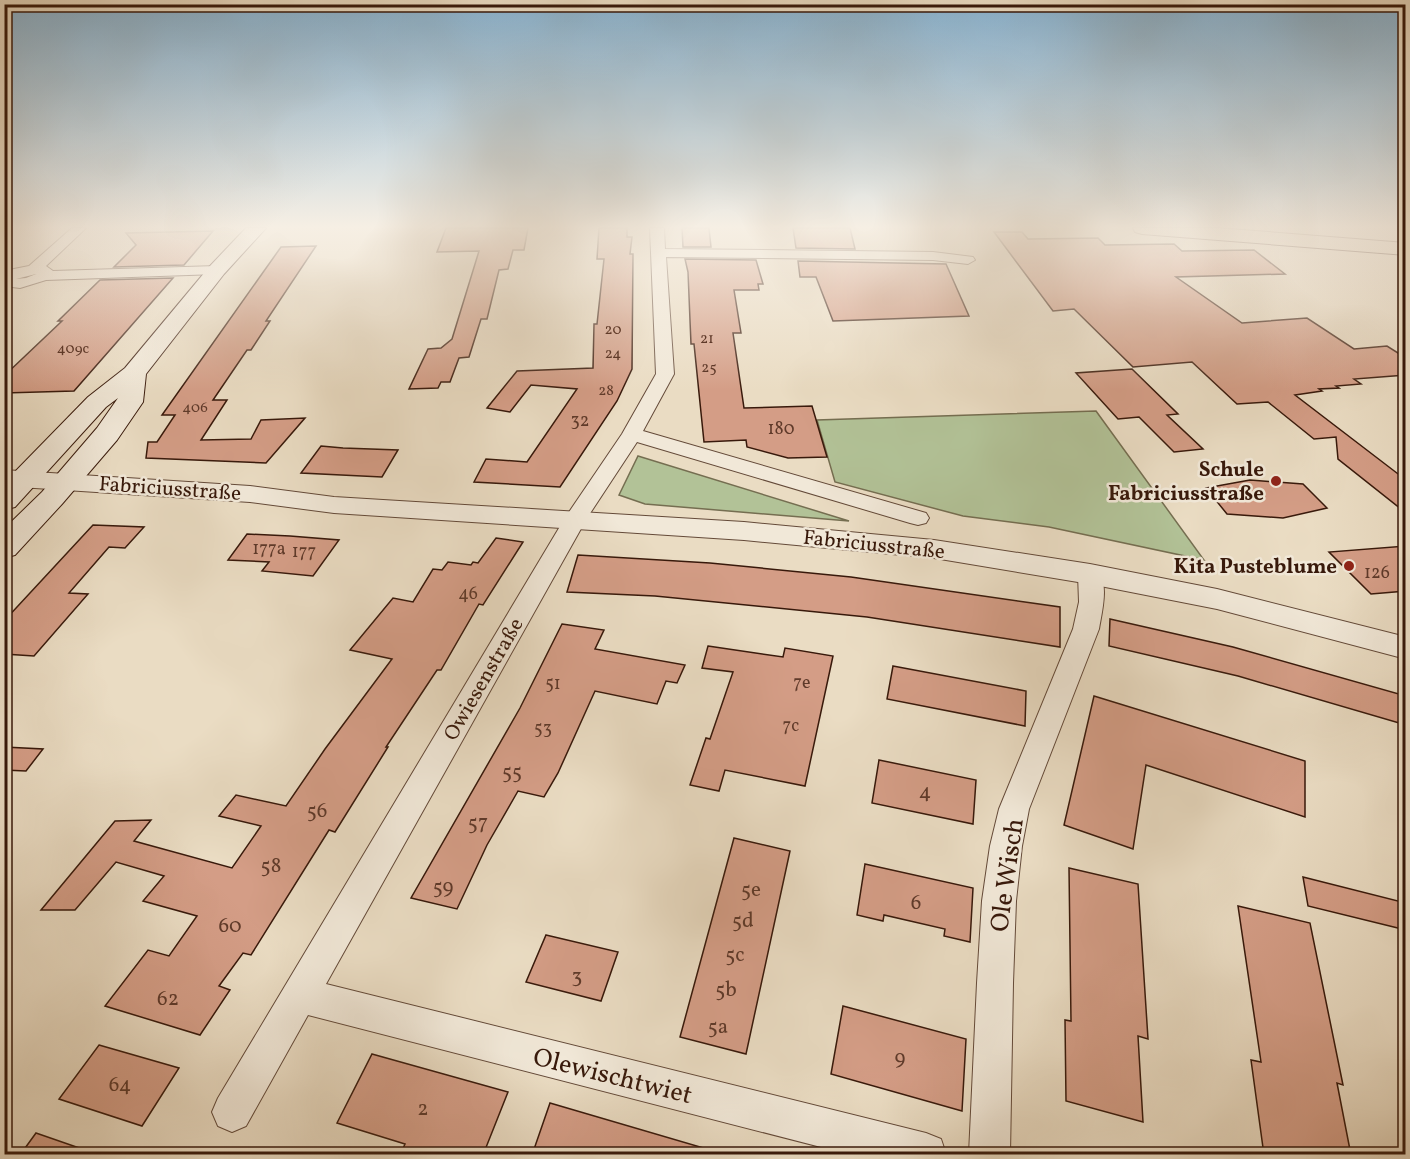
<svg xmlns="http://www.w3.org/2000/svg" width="1410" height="1159" font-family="Vollkorn,serif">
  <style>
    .green { fill: #b2c297; stroke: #756e51; stroke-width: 1.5 }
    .building { fill: #d49d86; stroke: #38190b; stroke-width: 1.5 }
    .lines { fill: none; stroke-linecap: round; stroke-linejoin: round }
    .minor-casing { stroke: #644a39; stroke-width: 2 }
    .tertiary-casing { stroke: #644a39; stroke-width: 2 }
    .secondary-casing { stroke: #38190b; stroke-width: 2 }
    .primary-casing { stroke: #38190b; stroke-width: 2 }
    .minor { fill: #f1e8d8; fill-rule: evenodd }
    .tertiary { fill: #f1e8d8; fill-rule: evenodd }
    .secondary { fill: #f1e8d8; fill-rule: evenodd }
    .primary { fill: #eadcc3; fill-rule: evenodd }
    .poi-dot { fill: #8f2418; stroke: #f1e8d8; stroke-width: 2 }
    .labels { text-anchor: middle; stroke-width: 5; stroke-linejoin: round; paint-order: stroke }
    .far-number-label { font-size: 15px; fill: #5f3a2a }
    .number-label { font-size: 18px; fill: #5f3a2a }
    .poi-label { font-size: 21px; font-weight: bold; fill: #38190b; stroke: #f1e8d8; text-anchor: end }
    .street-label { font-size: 21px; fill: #38190b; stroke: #f1e8d8 }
    .near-number-label { font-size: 21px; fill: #5f3a2a }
    .near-street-label { font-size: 26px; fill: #38190b; stroke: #f1e8d8 }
  </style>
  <rect width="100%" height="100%" fill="#eadcc3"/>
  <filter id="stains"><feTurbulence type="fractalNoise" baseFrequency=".00333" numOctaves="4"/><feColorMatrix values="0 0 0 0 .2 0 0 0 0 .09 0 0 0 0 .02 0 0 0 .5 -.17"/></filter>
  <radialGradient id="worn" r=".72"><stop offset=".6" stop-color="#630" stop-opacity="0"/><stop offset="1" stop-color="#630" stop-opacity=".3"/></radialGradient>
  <g class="green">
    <polygon points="1096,411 1204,560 1049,527 963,516 835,482 817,420"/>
    <polygon points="638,456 849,521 645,504 619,495"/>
  </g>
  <g class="building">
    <polygon points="446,228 528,228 524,250 513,250 508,269 499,270 487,319 481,319 469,357 459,358 450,382 441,382 438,388 409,389 428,349 441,348 452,339 479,251 437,252"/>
    <polygon points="599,228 627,228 627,237 632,237 630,254 633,254 632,369 617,401 560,487 474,482 486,459 527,462 577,389 531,385 510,412 487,408 517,371 593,368 594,324 597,324 604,259 597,259"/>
    <polygon points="682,228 709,228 711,247 683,247"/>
    <polygon points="793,228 850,228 855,249 796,248"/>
    <polygon points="213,231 184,265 114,267 136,245 126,233"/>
    <polygon points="994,232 1022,232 1028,239 1098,238 1105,245 1174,244 1182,251 1254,250 1285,274 1176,277 1242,323 1307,318 1354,349 1387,346 1406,358 1406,375 1354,379 1361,384 1336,386 1339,388 1319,389 1322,391 1295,395 1406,480 1406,513 1338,459 1336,437 1314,439 1268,402 1237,404 1192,362 1133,367 1074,309 1053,311"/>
    <polygon points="316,246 266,321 270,321 251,350 247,350 213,400 227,400 201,440 251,439 261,420 305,418 266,463 146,458 148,442 157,442 175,415 162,415 281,247"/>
    <polygon points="685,259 756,260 763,284 758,284 759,290 734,290 741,333 733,333 744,408 812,406 827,457 788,458 747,447 746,440 704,442 694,344 691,344 688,272"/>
    <polygon points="798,261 946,264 969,316 833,321 816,277 800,277"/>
    <polygon points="173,278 74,391 4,393 4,376 62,321 58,321 100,280"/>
    <polygon points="1132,369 1178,414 1167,415 1203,449 1174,452 1139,417 1118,419 1076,373"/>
    <polygon points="321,446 343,448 398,450 382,477 301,473"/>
    <polygon points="1250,480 1303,484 1327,508 1283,518 1227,514 1206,488"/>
    <polygon points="93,525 144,527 125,548 109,547 69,593 88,594 34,656 4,654 4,621"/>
    <polygon points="247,534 290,536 339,540 313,576 262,571 269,562 228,560"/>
    <polygon points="496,538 523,542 483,605 479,604 441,670 437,670 386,747 388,747 335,832 329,830 251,955 243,953 219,986 230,990 200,1035 105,1006 148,950 169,956 197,916 143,901 164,876 116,862 75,910 41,910 115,821 151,820 134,841 232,868 261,826 219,816 236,795 286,806 325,749 392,659 350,650 393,598 413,602 433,569 442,570 448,562 471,565 473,562 478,563"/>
    <polygon points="1406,546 1406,591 1371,594 1329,552"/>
    <polygon points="578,555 710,563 851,577 1060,607 1060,647 867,617 655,596 567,592"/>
    <polygon points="1110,619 1233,647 1406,696 1406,725 1238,676 1109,646"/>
    <polygon points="562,624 604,630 595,649 685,665 677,683 666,681 657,704 595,691 558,773 544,797 518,791 487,845 457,909 411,898 520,708"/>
    <polygon points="708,646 783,657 785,648 833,656 805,786 725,770 719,791 690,785 706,738 710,739 733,672 702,668"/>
    <polygon points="893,666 1026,691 1025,726 887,699"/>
    <polygon points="1094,696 1305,761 1305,817 1146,765 1133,849 1064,825"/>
    <polygon points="4,747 43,749 26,771 4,770"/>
    <polygon points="879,760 976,780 973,824 872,803"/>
    <polygon points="734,838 790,851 746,1054 680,1037"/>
    <polygon points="865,864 973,888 970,942 944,936 945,929 884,915 883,921 857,915"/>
    <polygon points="1069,868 1138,884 1148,1039 1138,1036 1143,1122 1066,1101 1065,1020 1071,1021"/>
    <polygon points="1303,877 1406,903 1406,930 1308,906"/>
    <polygon points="1238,906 1310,923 1343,1085 1337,1083 1351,1155 1264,1155 1251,1060 1261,1062"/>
    <polygon points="546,935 618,952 601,1001 526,982"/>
    <polygon points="843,1006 966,1039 962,1111 831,1074"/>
    <polygon points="99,1045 179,1068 142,1126 59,1099"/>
    <polygon points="372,1054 508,1092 483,1155 400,1155 405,1144 337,1123"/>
    <polygon points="550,1103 707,1149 706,1155 532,1155"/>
    <polygon points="36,1133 88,1151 87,1155 20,1155"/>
  </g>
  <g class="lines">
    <defs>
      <g id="minor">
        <path d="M 72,228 L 86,228 L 46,266 L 53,271 L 217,266 L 224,270 L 217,274 L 46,280 L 20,288 L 4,286 L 4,273 L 9,270 L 29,266 ZM 36,274 L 26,278 L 16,279 Z"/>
        <polygon points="650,228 664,228 665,249 933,252 973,257 975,260 968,264 933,260 666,257 674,374 643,431 926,513 929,518 926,523 918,525 910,523 637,442 587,518 326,984 926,1133 941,1139 946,1154 848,1154 308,1015 246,1126 232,1132 218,1126 212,1112 218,1098 565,518 622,434 656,374"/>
        <path d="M 1090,566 L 1098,569 C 1109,585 1102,611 1099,629 L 1029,809 L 1022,846 L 1016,901 L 1013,983 L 1010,1154 L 969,1154 L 977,983 L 982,901 L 990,846 L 999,809 L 1073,629 L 1079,602 L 1078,574 L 1082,569 Z"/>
      </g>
      <polygon id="tertiary" points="4,470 250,486 334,497 744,522 934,540 1090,564 1217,589 1406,637 1406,659 1217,609 1090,584 934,558 744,540 334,513 250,502 4,486"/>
      <polygon id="secondary" points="246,228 266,228 224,274 146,374 143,402 117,440 62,504 15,555 4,558 4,529 42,492 97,428 118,398 106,407 15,507 4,510 4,483 88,397 125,368 210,266"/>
      <polygon id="primary" points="1133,228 1217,228 1406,243 1406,255 1142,234 1135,232"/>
    </defs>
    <use href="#minor" class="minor-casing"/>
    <use href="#tertiary" class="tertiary-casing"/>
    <use href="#secondary" class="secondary-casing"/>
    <use href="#primary" class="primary-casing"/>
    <use href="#minor" class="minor"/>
    <use href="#tertiary" class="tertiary"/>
    <use href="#secondary" class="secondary"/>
    <use href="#primary" class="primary"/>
  </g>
  <linearGradient id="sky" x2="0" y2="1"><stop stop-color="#89b6d6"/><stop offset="0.58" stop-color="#f6efe4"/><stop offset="1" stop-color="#f6efe4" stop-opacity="0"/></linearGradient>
  <rect width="1410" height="391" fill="url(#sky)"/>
  <g class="poi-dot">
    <circle cx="1276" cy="481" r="6"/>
    <circle cx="1349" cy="566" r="6"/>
  </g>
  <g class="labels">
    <g class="far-number-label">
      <text x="613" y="334">20</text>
      <text x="707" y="343">21</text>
      <text x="73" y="353">409c</text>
      <text x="613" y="358">24</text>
      <text x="709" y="372">25</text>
      <text x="606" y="395">28</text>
      <text x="195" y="412">406</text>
    </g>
    <g class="number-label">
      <text x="580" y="426">32</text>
      <text x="781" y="434">180</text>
      <text x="269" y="554">177a</text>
      <text x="304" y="557">177</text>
      <text x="1377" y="578">126</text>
      <text x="468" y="599">46</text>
      <text x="802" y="688">7e</text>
      <text x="553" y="689">51</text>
      <text x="791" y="731">7c</text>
      <text x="543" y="734">53</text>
    </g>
    <g class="poi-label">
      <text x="1264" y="476">Schule<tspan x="1264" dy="24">Fabriciusstraße</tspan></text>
      <text x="1337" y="573">Kita Pusteblume</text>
    </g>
    <g class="street-label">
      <text transform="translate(170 488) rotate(4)" y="7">Fabriciusstraße</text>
      <text transform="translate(874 544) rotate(6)" y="7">Fabriciusstraße</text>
      <text transform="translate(483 679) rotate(-60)" y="7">Owiesenstraße</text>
    </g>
    <g class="near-number-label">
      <text x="512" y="778">55</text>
      <text x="925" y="798">4</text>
      <text x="317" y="817">56</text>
      <text x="478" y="829">57</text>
      <text x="271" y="872">58</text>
      <text x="443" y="893">59</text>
      <text x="751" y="896">5e</text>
      <text x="916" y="909">6</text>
      <text x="743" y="927">5d</text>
      <text x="230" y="932">60</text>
      <text x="735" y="961">5c</text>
      <text x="577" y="982">3</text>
      <text x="726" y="996">5b</text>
      <text x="168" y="1005">62</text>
      <text x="718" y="1033">5a</text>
      <text x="900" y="1064">9</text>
      <text x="120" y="1091">64</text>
      <text x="423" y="1115">2</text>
    </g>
    <g class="near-street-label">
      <text transform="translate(1006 875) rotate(-82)" y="9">Ole Wisch</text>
      <text transform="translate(613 1075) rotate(14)" y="9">Olewischtwiet</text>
    </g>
  </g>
  <rect width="1410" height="1159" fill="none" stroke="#eadcc3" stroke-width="24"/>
  <rect x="6" y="6" width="1398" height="1147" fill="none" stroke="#38190b" stroke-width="3"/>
  <rect x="12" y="12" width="1386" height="1135" fill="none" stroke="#38190b" stroke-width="1.5"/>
  <rect width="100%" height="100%" filter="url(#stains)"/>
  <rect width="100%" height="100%" fill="url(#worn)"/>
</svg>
